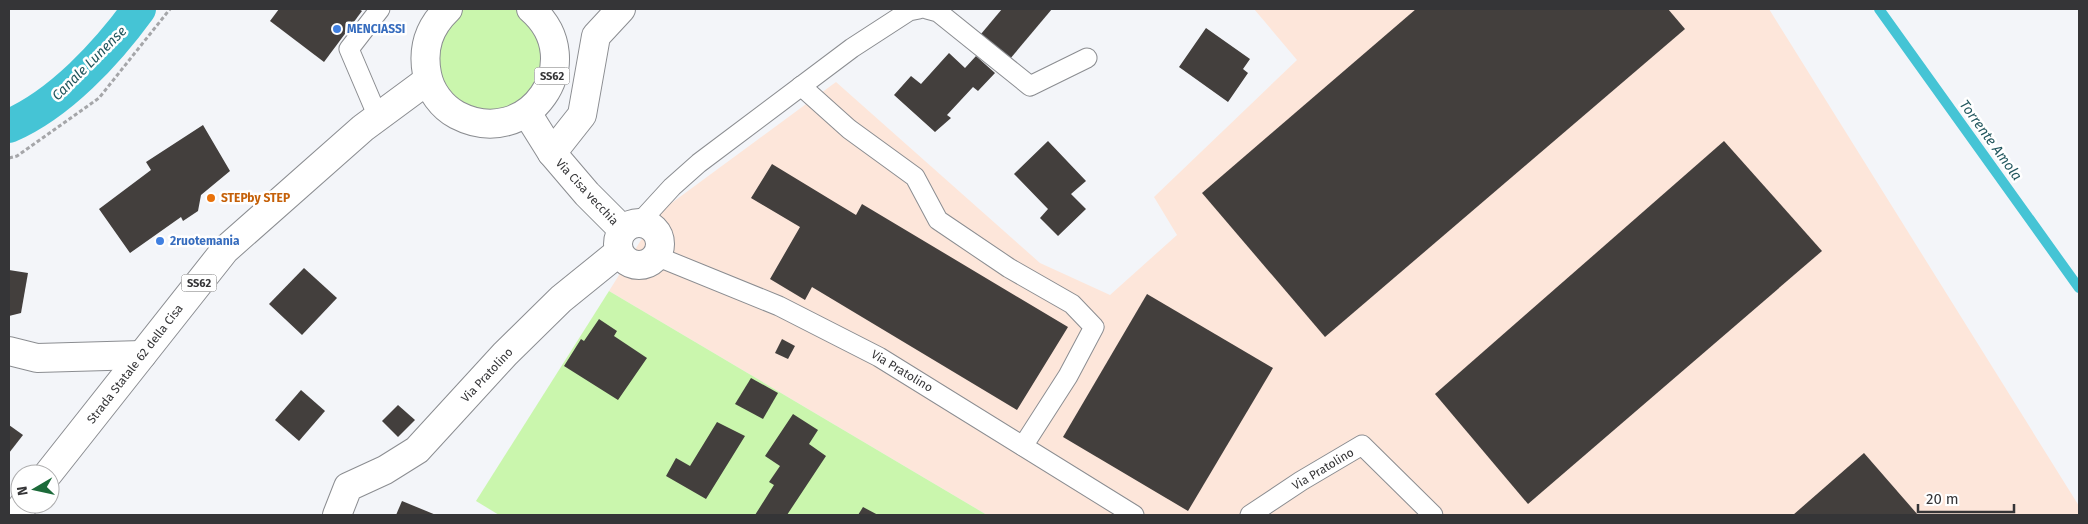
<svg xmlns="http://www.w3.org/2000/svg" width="2088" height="524" font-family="'Fira Sans',sans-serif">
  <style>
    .industrial { fill: #fde6da }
    .green { fill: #caf6ad }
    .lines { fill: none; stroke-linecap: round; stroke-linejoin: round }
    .stream { stroke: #45c4d5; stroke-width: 10 }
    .canal { stroke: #45c4d5; stroke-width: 34 }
    .building { fill: #433f3d }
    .lane-casing { stroke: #8b8d91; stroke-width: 21 }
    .street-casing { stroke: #8b8d91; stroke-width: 30 }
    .primary-casing { stroke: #8b8d91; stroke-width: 30 }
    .path { stroke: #a5a6a9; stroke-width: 3; stroke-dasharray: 4 2.5; stroke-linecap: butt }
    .lane { stroke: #fff; stroke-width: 19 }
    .street { stroke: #fff; stroke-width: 28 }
    .primary { stroke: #fff; stroke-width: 28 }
    .shop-dot { fill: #3f7fe0; stroke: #fff; stroke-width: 2 }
    .food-dot { fill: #e8710a; stroke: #fff; stroke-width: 2 }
    .labels { text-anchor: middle; stroke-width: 5; stroke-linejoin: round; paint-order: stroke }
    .shield { fill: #fff; stroke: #727273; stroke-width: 1 }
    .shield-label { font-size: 11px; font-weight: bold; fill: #353537 }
    .shop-label { font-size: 12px; font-weight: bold; fill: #366cbe; stroke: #fff; text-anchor: start }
    .street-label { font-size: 12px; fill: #353537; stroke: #fff }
    .food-label { font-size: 12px; font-weight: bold; fill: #c56008; stroke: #fff; text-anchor: start }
    .water-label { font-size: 14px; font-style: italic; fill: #22575e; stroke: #fff }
  </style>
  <rect width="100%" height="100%" fill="#f3f5f9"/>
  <polygon class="industrial" points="1254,9 1769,9 2079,506 2079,515 987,515 609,291 658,213 836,82 1040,263 1110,295 1177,235 1154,197 1297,60"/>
  <g class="green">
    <polygon points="452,9 527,9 552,50 525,111 453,110 430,39"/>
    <polygon points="609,291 987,515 499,515 476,501"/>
  </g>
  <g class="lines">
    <polyline class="stream" points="1879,9 2079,288"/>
    <path class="canal" d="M 9,126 C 60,104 107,53 139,9"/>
  </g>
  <g class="building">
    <polygon points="279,9 359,9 362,11 324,62 270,21"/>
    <polygon points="1002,9 1052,9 1010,59 981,34"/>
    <polygon points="1416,9 1668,9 1685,29 1325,337 1202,193"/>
    <polygon points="1206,28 1250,59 1243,69 1248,73 1228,102 1179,67"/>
    <polygon points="949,53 965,68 976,56 995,73 978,91 973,87 947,115 951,118 935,132 894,95 911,76 921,84"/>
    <polygon points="203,125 230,171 201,195 198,211 183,221 181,217 130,253 99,209 151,170 146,162"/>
    <polygon points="1048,141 1086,181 1071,194 1086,209 1058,236 1040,218 1048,209 1014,174"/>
    <polygon points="1724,141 1822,251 1528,504 1435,394"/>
    <polygon points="772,164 856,215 862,204 1068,327 1017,410 812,287 805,300 770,279 800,227 751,198"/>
    <polygon points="304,268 337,298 302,335 269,304"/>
    <polygon points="9,270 28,273 21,313 9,316"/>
    <polygon points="1147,294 1273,368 1188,511 1063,437"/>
    <polygon points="599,319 617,331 614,336 647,358 618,400 564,366 581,339 584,341"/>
    <polygon points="782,339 795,346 788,359 775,353"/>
    <polygon points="751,378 778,393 763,419 735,404"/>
    <polygon points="301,390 325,411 299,441 275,420"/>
    <polygon points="398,405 415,420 398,437 382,421"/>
    <polygon points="793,414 818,430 809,444 826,456 787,515 755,515 774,485 769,482 780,466 765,456"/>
    <polygon points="717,422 745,436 706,499 666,476 676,458 690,466"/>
    <polygon points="9,425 23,435 9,453"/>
    <polygon points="1864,453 1918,515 1793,515"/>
    <polygon points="402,501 436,515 396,515"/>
    <polygon points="863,507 878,515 858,515"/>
  </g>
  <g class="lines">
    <defs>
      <g id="lane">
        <polyline points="927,9 938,12 1030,86 1087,58"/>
        <polyline points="801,86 849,129 915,177 938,220 1009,268 1072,304 1094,327 1068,376 1023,446"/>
        <polyline points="378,117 349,49 380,9"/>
        <polyline points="639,223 672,187 699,163 852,48 909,11 919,9"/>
        <polyline points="656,256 779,306 879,357 1134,515"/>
        <polyline points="1250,515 1301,481 1362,445 1433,515"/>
      </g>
      <g id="street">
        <polyline points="527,113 552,153 587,194 623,230"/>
        <polyline points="552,153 582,115 596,36 621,9"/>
        <circle cx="639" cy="244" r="21"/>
        <polyline points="9,351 37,358 142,355"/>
        <polyline points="337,515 348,487 385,470 417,450 505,354 561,299 619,252"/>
      </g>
      <g id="primary">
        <path d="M 448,9 C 429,27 422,48 427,74 C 430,91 442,107 457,115 C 528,152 591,61 531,9"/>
        <polyline points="48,474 225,250 363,128 428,80"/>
        <polyline points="16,515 24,504"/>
      </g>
    </defs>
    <use href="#lane" class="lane-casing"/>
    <use href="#street" class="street-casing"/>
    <use href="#primary" class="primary-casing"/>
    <polyline class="path" points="9,158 17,156 99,98 170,9"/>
    <use href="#lane" class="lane"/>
    <use href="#street" class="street"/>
    <use href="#primary" class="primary"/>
  </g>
  <g class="shop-dot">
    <circle cx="337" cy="29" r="5"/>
    <circle cx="160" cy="241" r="5"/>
  </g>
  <circle class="food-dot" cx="211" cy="198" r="5"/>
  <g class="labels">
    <g class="shield">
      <rect x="534.5" y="67.5" width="35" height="17" rx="4"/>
      <rect x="181.5" y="274.5" width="35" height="17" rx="4"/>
    </g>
    <g class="shield-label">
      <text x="552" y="80">SS62</text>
      <text x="199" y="287">SS62</text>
    </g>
    <g class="shop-label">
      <text x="347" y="33">MENCIASSI</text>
      <text x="170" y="245">2ruotemania</text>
    </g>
    <g class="street-label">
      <text transform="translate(587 192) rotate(47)" y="4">Via Cisa vecchia</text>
      <text transform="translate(135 364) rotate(-52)" y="4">Strada Statale 62 della Cisa</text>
      <text transform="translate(902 371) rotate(31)" y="4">Via Pratolino</text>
      <text transform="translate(487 375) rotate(-47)" y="4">Via Pratolino</text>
      <text transform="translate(1323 469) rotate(-31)" y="4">Via Pratolino</text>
    </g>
    <g class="food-label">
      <text x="221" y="202">STEPby STEP</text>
    </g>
    <g class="water-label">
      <text transform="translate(89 63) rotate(-45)" y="5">Canale Lunense</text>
      <text transform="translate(1991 140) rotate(54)" y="5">Torrente Amola</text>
    </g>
  </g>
  <rect width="2088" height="524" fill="none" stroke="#353537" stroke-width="20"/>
  <g transform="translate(35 489) rotate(261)"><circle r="24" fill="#ffffff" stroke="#aeaeaf"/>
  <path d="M0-4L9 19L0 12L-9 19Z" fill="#1c6a39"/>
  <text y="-8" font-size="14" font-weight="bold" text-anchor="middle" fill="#353537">N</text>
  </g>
  <path d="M1918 504v8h96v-8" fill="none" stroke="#353537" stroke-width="2.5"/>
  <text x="1926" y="504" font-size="15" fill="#353537" stroke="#ffffff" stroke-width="4" paint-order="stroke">20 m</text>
</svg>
